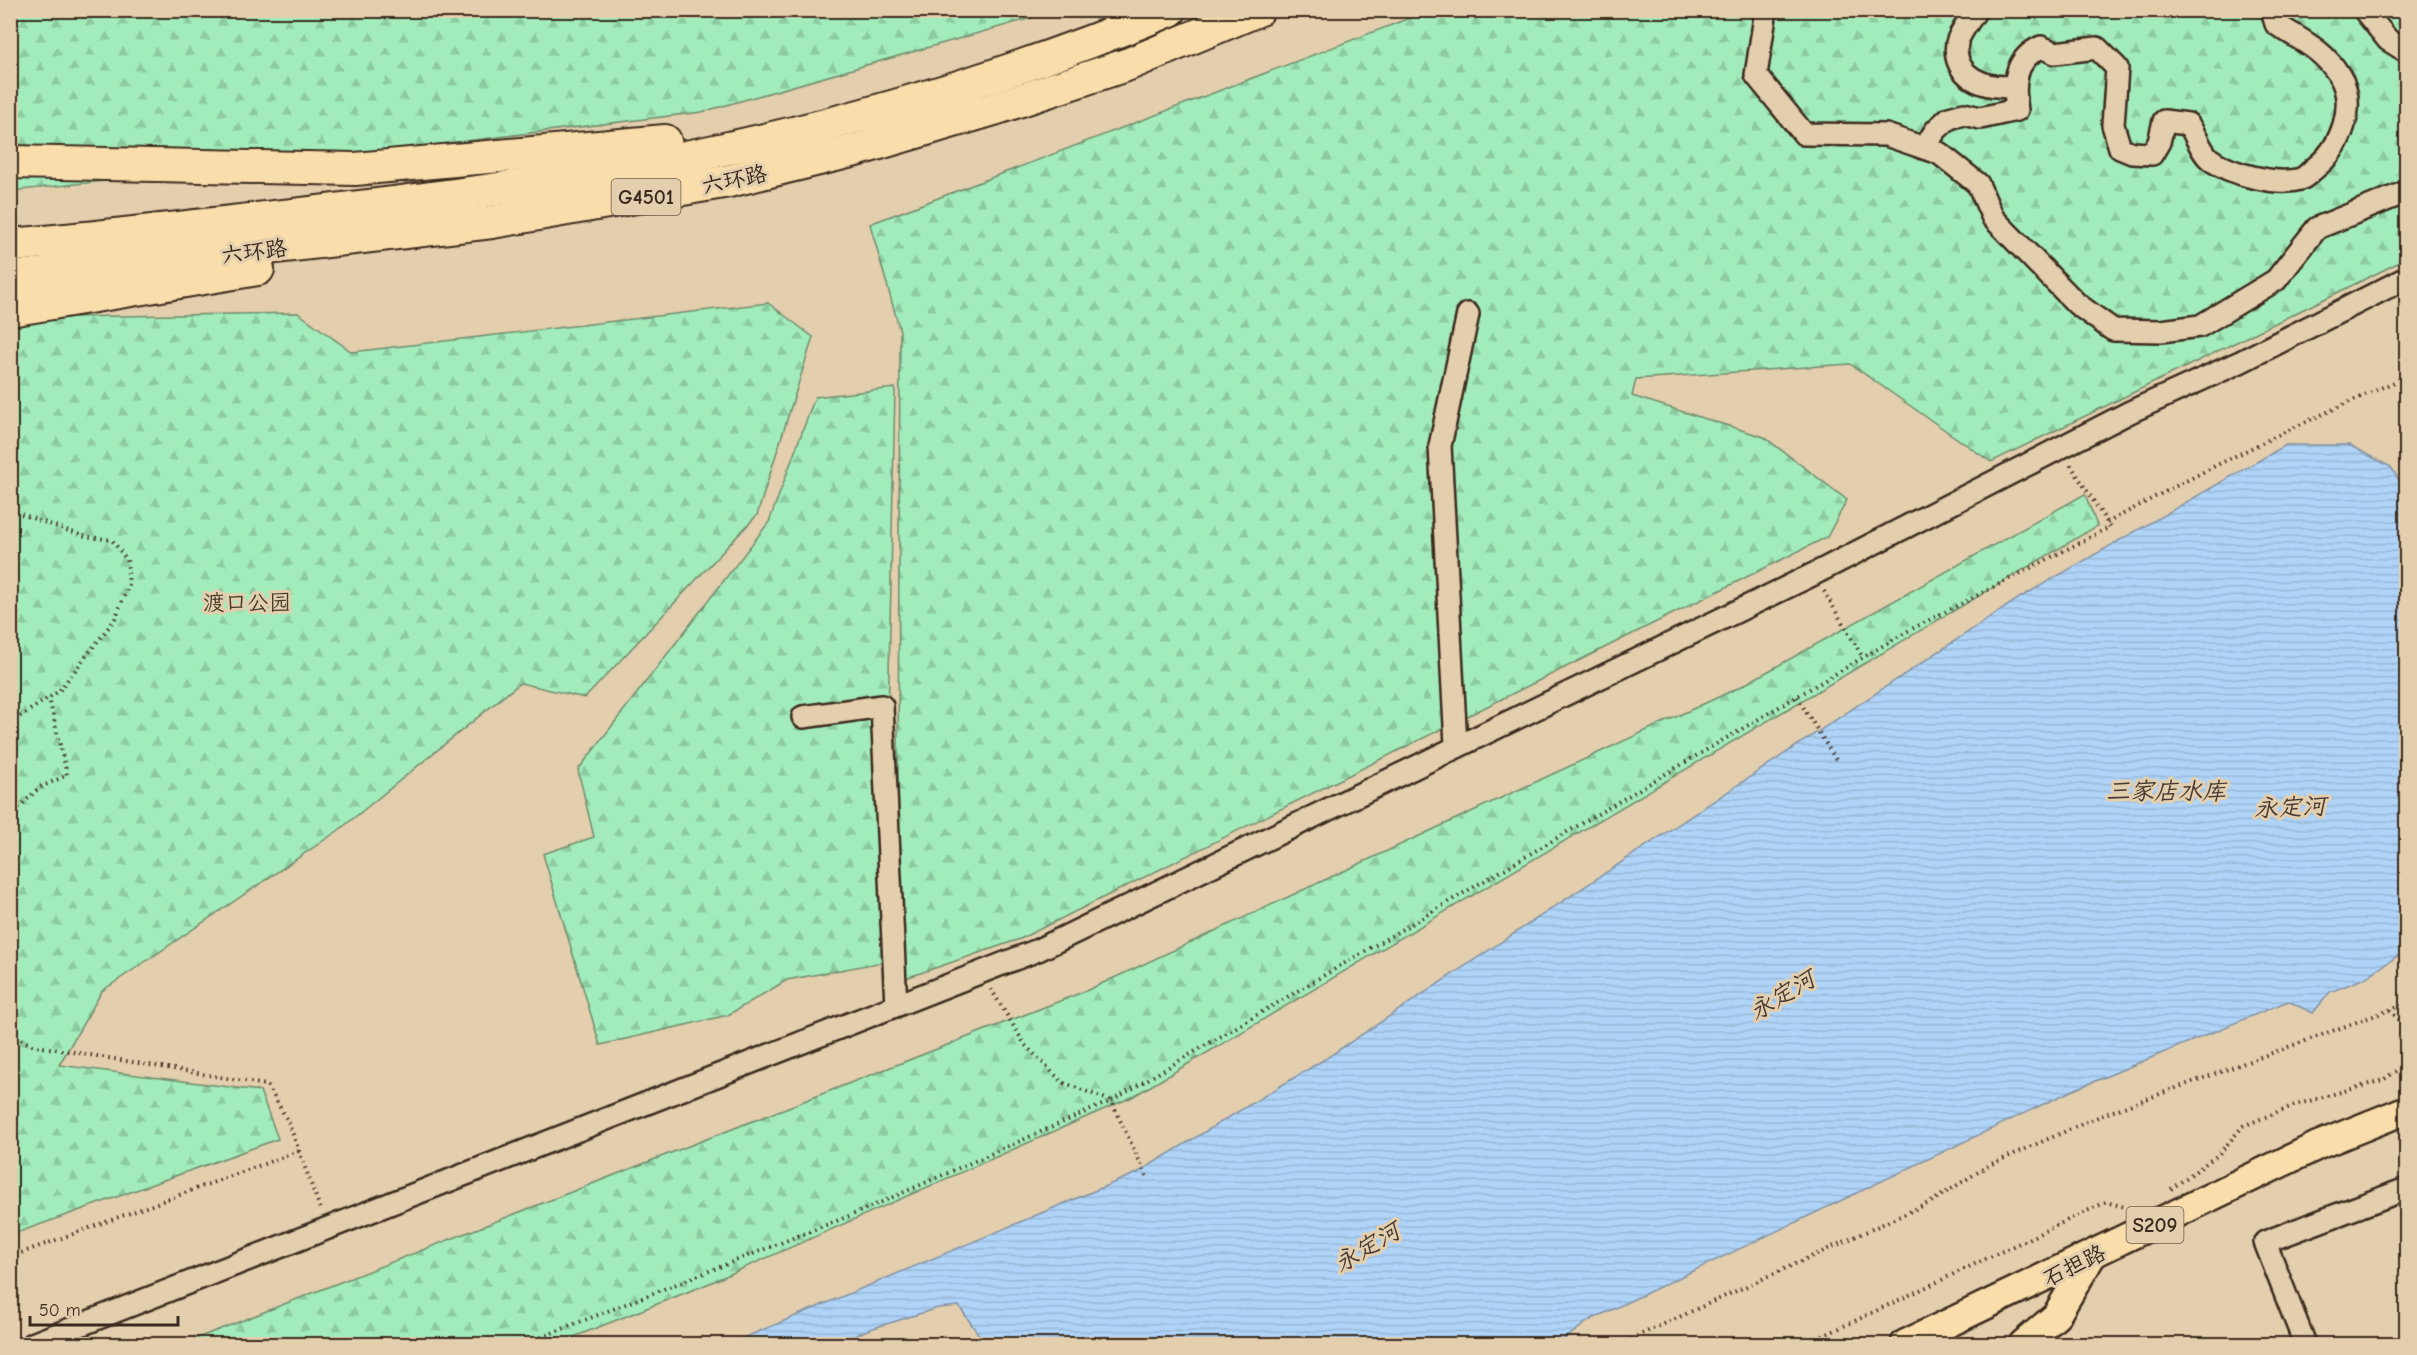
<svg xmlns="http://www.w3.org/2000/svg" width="2417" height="1355" font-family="'Comic Neue','LXGW WenKai TC',sans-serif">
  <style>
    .forest { fill: url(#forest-firs); stroke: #6e8b6c; stroke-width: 1.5 }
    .water { fill: url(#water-rules); stroke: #8190a1; stroke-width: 1.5 }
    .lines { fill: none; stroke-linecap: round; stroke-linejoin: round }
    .minor-casing { stroke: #3b2a1e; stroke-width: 26 }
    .major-casing { stroke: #3b2a1e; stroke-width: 32 }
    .highway-casing { stroke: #3b2a1e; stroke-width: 36 }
    .path { stroke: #3b2a1e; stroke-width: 4; stroke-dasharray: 1.5 4.5; stroke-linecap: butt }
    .minor { stroke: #e3cead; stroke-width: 21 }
    .major { stroke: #f9deab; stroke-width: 27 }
    .highway { stroke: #f9deab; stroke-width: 32 }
    .labels { text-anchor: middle; stroke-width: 6; stroke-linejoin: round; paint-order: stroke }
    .shield { fill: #e3cead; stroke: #6d5b49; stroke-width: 1.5 }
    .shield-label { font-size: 21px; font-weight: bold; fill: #3b2a1e }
    .street-label { font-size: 22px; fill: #3b2a1e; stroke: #e3cead }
    .park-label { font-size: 22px; fill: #453d2e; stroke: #e3cead }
    .water-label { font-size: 24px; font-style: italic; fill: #473b34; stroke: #e3cead }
  </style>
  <defs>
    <pattern id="forest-firs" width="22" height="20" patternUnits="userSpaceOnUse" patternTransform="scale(1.5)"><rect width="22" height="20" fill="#a2ecbb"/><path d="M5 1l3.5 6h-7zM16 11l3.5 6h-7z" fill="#8ccba0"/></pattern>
    <pattern id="water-rules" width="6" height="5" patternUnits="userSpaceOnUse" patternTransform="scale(1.5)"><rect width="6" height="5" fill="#afd4f8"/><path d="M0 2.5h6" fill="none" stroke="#97b6d4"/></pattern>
  </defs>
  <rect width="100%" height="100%" fill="#e3cead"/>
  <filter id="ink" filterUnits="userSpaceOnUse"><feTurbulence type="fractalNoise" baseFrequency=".0167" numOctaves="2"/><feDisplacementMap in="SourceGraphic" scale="12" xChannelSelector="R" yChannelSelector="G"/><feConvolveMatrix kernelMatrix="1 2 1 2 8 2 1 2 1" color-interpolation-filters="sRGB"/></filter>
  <g filter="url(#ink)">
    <g class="forest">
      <polygon points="10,11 1056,11 702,112 351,155 11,191"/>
      <polygon points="1428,11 2406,11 2406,259 1991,462 1850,364 1636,379 1632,396 1764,437 1847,500 1827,537 1020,939 897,981 900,331 870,224"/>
      <polygon points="768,303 813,337 757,515 585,698 520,683 339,830 102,991 59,1065 260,1091 278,1139 11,1235 11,318 298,313 352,352"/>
      <polygon points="895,388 883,962 787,980 728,1015 600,1045 543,854 594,837 578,770 769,522 815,397"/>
      <polygon points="2085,494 2097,526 1132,1097 705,1285 556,1344 182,1344 1088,990 1740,687"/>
    </g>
    <polygon class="water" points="2286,445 2349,445 2391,467 2406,492 2406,950 2365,978 2330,992 2313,1013 2288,1001 2071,1091 1590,1320 1558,1344 985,1344 959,1306 938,1308 867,1330 837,1344 729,1344 1137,1173 1325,1059 2021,597"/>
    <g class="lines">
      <defs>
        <g id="minor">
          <polyline points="1766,10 1756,75 1804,134 1886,135 1939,153 1978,184 1993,218 2077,304 2113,330 2161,331 2200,326 2276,280 2317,228 2406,192"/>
          <path d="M 1976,10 C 1970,20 1959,33 1957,43 C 1951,77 1987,90 2014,86"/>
          <polyline points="2364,10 2388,40 2406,51"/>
          <path d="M 1924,148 L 1936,130 L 1949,118 L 1964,114 L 1980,118 L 2017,110 C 2013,84 2014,59 2041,47 L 2055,53 L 2097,48 L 2117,68 L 2113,125 L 2120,148 L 2132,153 L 2152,154 L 2159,142 L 2164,121 L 2188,124 C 2196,134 2201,152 2210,159 C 2230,174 2276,186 2301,179 C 2306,177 2311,171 2315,168 C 2341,148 2358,105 2339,75 C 2323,49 2300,40 2276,24 L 2272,10"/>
          <polyline points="803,717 882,706 896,1006"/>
          <polyline points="1456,745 1440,446 1468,314"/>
          <polyline points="32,1344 1038,950 1814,574 2130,412 2240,362 2406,278"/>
          <polyline points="2305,1344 2265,1242 2406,1189"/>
        </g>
        <g id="major">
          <polyline points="1905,1344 2319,1145 2406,1110"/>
          <polyline points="2023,1344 2056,1316 2091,1257"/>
        </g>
        <g id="highway">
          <polyline points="10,162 355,169 665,141"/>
          <path d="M 10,245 C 102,238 193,226 284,216 C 428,199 572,182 715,151 C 870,118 1023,71 1170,10"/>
          <polyline points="10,278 492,222 729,181 856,150 994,109 1129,64 1258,10"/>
          <polyline points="10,310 258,269"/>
        </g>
      </defs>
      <use href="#minor" class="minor-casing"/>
      <use href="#major" class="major-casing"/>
      <use href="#highway" class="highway-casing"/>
      <g class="path">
        <polyline points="10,510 83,536 112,540 127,560 129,584 115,619 59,691 10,723"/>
        <path d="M 2107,523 C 2205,469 2304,421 2406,377"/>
        <polyline points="1824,591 1863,658"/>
        <polyline points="1797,697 1836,760"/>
        <polyline points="10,816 39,788 67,775 49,698"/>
        <polyline points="991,989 1025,1045 1062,1082 1111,1101 1147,1177"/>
        <polyline points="2390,1010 2406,1029"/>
        <polyline points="10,1034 32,1045 267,1085 288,1121 321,1211"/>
        <polyline points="2171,1189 2219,1154 2243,1126 2295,1105 2383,1080 2406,1064"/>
        <polyline points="10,1257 299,1151"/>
        <polyline points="524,1344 859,1212 1111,1101 1908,631 2110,527 2070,464"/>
        <polyline points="1620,1344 1931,1202 1989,1165 2105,1114 2406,1004"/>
        <polyline points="1806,1344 2106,1202 2132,1209"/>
      </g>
      <use href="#minor" class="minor"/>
      <use href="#major" class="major"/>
      <use href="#highway" class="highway"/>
    </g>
  </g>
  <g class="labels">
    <g class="shield">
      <rect x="611.5" y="179" width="69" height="36" rx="4.5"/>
      <rect x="2126.5" y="1207" width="57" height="36" rx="4.5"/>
    </g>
    <g class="shield-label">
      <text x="646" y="204">G4501</text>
      <text x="2155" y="1232">S209</text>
    </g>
    <g class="street-label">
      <text transform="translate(734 179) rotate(-12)" y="8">六环路</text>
      <text transform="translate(254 251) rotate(-7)" y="8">六环路</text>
      <text transform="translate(2074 1265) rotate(-26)" y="8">石担路</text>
    </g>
    <g class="park-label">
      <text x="247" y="610">渡口公园</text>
    </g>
    <g class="water-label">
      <text x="2166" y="799">三家店水库</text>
      <text transform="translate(2290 807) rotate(-2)" y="8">永定河</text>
      <text transform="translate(1782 995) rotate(-31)" y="8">永定河</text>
      <text transform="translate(1367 1247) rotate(-31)" y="8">永定河</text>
    </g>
  </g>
  <rect width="2417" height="1355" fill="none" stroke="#e3cead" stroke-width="36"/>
  <rect x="18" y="18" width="2381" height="1319" fill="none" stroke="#3b2a1e" stroke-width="2" filter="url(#ink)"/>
  <path d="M30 1316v9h148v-9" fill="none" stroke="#3b2a1e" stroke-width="3"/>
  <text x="39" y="1316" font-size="18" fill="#3b2a1e" stroke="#e3cead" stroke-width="4.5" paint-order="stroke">50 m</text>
</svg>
